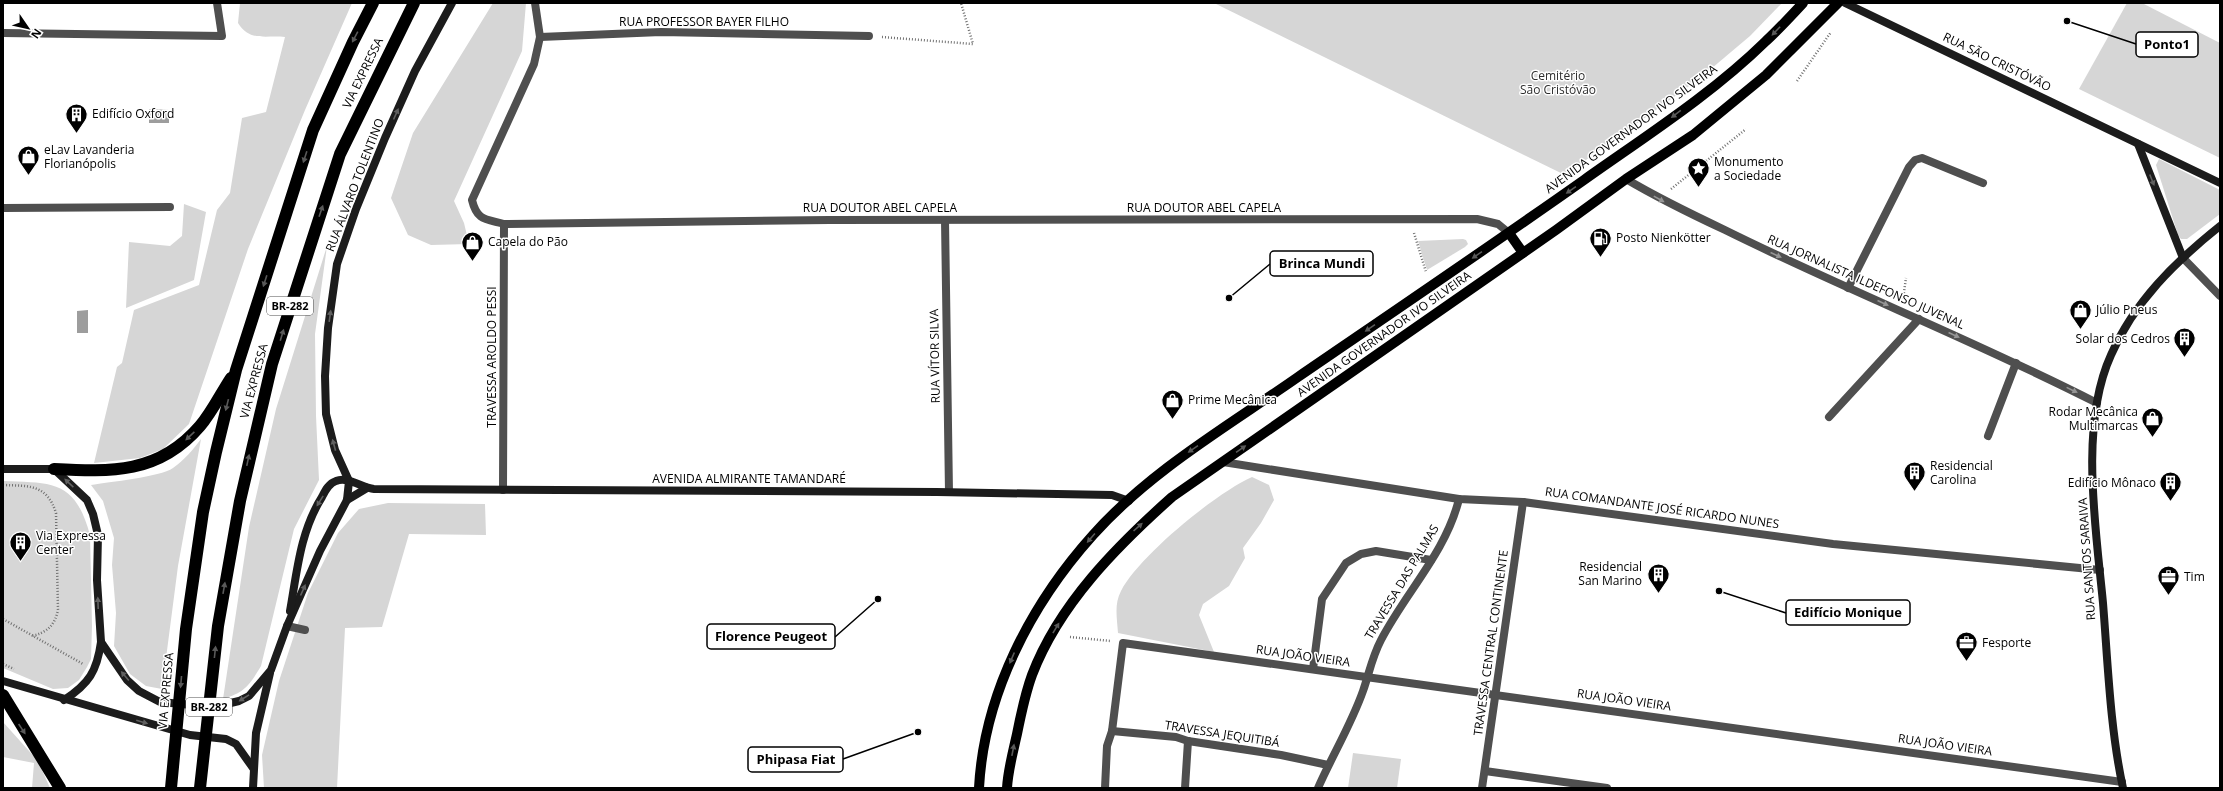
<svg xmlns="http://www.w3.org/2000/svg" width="2223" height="791" font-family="'Open Sans',sans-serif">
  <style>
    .green { fill: #d6d6d6 }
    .water { fill: #9d9d9d }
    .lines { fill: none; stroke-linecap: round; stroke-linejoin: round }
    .path { stroke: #717171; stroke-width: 2.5; stroke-dasharray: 1 2; stroke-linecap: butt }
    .lane { stroke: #4f4f4f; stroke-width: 8 }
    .street { stroke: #4f4f4f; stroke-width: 8 }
    .secondary { stroke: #1c1c1c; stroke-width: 8 }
    .primary { stroke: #000; stroke-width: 10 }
    .highway { stroke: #000; stroke-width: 12 }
    .oneway { fill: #595959 }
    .oneway2 { fill: #606060 }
    .oneway3 { fill: #959595 }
    .labels { text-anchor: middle; stroke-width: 3; stroke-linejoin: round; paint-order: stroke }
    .shield { fill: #fff; stroke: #4c4c4c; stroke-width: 1 }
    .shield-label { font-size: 11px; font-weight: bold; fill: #000 }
    .street-label { font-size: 12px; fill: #000; stroke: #fff }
    .park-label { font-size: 12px; fill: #2d2d2d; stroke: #fff }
    .poi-label { font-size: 12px; fill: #000; stroke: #fff; text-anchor: start }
    .leader { fill: none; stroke: #000; stroke-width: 1.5 }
    .callout-dot { fill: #000; stroke: #fff; stroke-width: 1.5 }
    .callout { fill: #fff; stroke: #000; stroke-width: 1.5 }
    .callout-label { font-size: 13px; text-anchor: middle; font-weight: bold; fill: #000 }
  </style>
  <rect width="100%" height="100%" fill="#fff"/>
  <g class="green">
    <path d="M 240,3 L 352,3 L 305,110 L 248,249 L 189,424 L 163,449 L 140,458 L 94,463 L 117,367 L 122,363 L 134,310 L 199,285 L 217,210 L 230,193 L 242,118 L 266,112 L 285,37 C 265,35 250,42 238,23 Z"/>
    <polygon points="493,3 526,3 522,51 454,201 464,223 469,244 431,245 408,235 391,198 413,133"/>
    <polygon points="1214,3 1782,3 1750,36 1699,79 1565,175"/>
    <polygon points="2127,3 2142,3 2220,43 2220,158 2079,89"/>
    <polygon points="2159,159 2220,190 2220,214 2187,239 2181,239 2178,235 2156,165"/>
    <polygon points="184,204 206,212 194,280 126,308 129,242 170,246 182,236"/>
    <polygon points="1463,239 1466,240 1468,244 1465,247 1427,270 1418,241"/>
    <path d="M 327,246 L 315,334 L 316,416 L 319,480 L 294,529 L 261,666 C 249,686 245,692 223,699 L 249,527 L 276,409 Z"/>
    <path d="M 201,439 L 178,566 L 162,689 L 146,686 L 130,674 L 114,646 L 116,613 L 112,565 L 114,538 L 103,501 L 91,485 C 109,482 160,477 173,468 C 184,460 193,450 201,439 Z"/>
    <path d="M 1252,477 L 1269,485 L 1274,500 L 1261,523 L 1243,548 L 1245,558 L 1229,586 L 1203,604 L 1199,615 L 1214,652 L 1118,633 C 1117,618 1114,604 1121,591 C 1139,556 1216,493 1252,477 Z"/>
    <path d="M 3,481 C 53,483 75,480 90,535 L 92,626 L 91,659 L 87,667 L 79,680 L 68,688 L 53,689 L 3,668 Z"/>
    <polygon points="388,503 485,504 486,535 409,534 382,627 345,628 337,788 264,788 262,755 279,681 308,593 338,533 359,509"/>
    <polygon points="3,722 38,761 50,788 32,788 34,763 3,757"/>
    <polygon points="1353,753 1401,759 1397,788 1348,788"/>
  </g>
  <g class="water">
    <polygon points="149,109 169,110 169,123 149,123"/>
    <polygon points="88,310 88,333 77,333 77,311"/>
  </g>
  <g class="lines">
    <g class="path">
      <polyline points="882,37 973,44 961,3"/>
      <polyline points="1797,81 1831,32"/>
      <polyline points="1671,189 1746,129"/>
      <polyline points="1414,233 1426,272"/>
      <polyline points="1903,299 1906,278"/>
      <path d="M 3,485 C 29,486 47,484 56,513 L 58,610 C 55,625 47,633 31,636"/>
      <polyline points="3,619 83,664"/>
      <polyline points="1070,637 1111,641"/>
      <polyline points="3,664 14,669"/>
    </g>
    <g class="lane">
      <polyline points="1848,288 1909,167 1915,160 1922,158 1983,183"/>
      <polyline points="1829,417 1919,319"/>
      <polyline points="1988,436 2016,363"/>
      <polyline points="287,626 305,630"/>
      <polyline points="1313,669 1322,599 1346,563 1361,554 1376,551 1431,560"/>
      <polyline points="1112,731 1176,737 1188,741 1281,755 1328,765"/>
      <polyline points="1485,771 1607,788"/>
      <polyline points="1105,788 1107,746 1112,731 1123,643 1366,677"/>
      <polyline points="1185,788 1188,741"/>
      <path d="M 1318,788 C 1332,756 1351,725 1363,691 C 1369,674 1372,657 1381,640 C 1406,592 1446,552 1459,499"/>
    </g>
    <g class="street">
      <path d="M 535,3 L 540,37 L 534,64 L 472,200 C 477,221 486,219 504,224 L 829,220 L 1477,219 L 1498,224 L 1509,233"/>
      <polyline points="3,33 222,36 217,3"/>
      <polyline points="540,37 661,32 869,36"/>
      <path d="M 1626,179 C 1658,198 1691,214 1725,230 C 1848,291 1976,341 2097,403"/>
      <polyline points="3,208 170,207"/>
      <polyline points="945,220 949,492"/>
      <polyline points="2183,258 2220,296"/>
      <polyline points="1223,462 1459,499 1523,502 1833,544 2100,570"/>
      <polyline points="503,490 504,224"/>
      <polyline points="1366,677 2122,782"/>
      <polyline points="1482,788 1523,502"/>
    </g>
    <g class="secondary">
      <polyline points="1845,3 2220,183"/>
      <polyline points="2138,144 2183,258"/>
      <polyline points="3,469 54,469 87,500 93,514 98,535 97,580 101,642 127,680 139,691 160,702 214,707 239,701 249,696 271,670 287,626 320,551 347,500 349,481 335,450 326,414 325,376 328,328 337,264 356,209 385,138 415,71 452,3"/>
      <polyline points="347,500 367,488"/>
      <path d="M 290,611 C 297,572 300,532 322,497 C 325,491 329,483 336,481 C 348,476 362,488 374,489 L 937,492 L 1112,495 L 1129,501"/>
      <polyline points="3,681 190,735 226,739 236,744 253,768"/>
      <path d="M 64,700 C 89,684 97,671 101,642"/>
      <polyline points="253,788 256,733 270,673"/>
      <path d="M 2123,788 C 2110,728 2108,665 2103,603 C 2096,529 2079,425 2111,355 C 2134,302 2175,262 2220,226"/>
    </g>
    <g class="primary">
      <polyline points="1509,233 1523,253"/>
      <path d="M 979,788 C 984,694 1031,604 1093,535 C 1150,471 1228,426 1298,377 C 1393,312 1489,247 1584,180 C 1646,136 1712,94 1766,41 C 1779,29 1791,16 1803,3"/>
      <path d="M 1007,788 C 1008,770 1013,752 1017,734 C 1021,714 1025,694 1032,675 C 1059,604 1117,546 1172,497 L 1556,230 L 1626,179 L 1693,135 L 1766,75 L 1838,3"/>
    </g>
    <g class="highway">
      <path d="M 54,469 C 111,472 159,474 200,426 C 212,412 221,393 231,378"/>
      <polyline points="3,695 60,788"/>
      <polyline points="171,788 186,629 203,512 216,452 236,370 313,130 353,42 373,3"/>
      <polyline points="200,788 218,626 240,501 272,364 340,154 414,3"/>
    </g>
  </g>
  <defs><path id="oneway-solid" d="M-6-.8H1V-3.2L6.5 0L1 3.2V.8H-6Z"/></defs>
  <g class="oneway">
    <use href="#oneway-solid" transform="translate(1776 31) rotate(134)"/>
    <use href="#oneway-solid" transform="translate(355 37) rotate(118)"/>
    <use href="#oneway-solid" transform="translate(1676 114) rotate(143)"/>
    <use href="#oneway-solid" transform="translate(305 157) rotate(108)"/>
    <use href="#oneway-solid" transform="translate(1571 190) rotate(145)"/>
    <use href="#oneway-solid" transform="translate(321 211) rotate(-71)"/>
    <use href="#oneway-solid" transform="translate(1477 255) rotate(146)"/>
    <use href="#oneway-solid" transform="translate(265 281) rotate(108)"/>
    <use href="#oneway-solid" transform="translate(1370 328) rotate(146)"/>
    <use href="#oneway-solid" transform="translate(282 335) rotate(-73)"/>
    <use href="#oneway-solid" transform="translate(227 405) rotate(104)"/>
    <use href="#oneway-solid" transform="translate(190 436) rotate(137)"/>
    <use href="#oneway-solid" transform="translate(1193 449) rotate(146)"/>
    <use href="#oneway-solid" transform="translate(1241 449) rotate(-35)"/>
    <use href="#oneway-solid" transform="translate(248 460) rotate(-78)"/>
    <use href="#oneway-solid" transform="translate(1138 527) rotate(-42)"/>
    <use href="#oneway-solid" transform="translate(1091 538) rotate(131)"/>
    <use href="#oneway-solid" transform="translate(224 588) rotate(-80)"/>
    <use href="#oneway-solid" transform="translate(1056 628) rotate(-59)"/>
    <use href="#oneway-solid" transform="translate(215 652) rotate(-84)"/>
    <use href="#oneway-solid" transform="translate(1012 658) rotate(113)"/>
    <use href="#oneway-solid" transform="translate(181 682) rotate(95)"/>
    <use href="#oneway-solid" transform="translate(22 729) rotate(56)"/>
    <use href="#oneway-solid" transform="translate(1013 750) rotate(-79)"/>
  </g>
  <g class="oneway2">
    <use href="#oneway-solid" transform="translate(396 114) rotate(-66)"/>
    <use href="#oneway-solid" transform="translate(2152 180) rotate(68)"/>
    <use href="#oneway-solid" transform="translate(330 316) rotate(-82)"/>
    <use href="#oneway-solid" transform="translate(334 445) rotate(-105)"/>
    <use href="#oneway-solid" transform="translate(69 483) rotate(-137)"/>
    <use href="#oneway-solid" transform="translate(320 501) rotate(122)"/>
    <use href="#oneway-solid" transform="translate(303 590) rotate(-66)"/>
    <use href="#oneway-solid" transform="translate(98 603) rotate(-92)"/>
    <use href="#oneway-solid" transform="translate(125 676) rotate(-130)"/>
    <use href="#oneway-solid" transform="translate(244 698) rotate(148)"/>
    <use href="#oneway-solid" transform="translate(142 722) rotate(16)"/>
  </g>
  <g class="oneway3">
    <use href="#oneway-solid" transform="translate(1659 199) rotate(29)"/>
    <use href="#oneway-solid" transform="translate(1776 255) rotate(25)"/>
    <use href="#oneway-solid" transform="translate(1883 303) rotate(24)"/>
    <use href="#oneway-solid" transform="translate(1954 335) rotate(25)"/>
    <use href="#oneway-solid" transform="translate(2072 390) rotate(26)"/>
  </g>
  <defs>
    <symbol id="building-pin" viewBox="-11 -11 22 30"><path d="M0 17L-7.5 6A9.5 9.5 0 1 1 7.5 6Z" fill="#000" stroke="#fff"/><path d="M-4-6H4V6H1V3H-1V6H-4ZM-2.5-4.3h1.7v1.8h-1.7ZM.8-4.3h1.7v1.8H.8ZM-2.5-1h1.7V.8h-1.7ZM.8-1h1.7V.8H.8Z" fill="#fff"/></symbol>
    <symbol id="shop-pin" viewBox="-11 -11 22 30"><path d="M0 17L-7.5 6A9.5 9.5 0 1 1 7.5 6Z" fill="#000" stroke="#fff"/><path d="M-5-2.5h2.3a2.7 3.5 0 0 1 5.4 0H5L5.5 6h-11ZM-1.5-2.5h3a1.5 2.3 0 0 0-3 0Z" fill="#fff"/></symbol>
    <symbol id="sight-pin" viewBox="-11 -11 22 30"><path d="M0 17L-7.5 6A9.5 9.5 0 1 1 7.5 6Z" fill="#000" stroke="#fff"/><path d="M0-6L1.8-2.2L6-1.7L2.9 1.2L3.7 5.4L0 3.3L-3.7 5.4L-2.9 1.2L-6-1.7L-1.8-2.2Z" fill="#fff"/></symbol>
    <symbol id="fuel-pin" viewBox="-11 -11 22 30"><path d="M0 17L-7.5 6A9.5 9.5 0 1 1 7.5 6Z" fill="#000" stroke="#fff"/><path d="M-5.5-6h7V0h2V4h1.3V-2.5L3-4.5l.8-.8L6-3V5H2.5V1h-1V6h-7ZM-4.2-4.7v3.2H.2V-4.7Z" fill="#fff"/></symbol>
    <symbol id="office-pin" viewBox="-11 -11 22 30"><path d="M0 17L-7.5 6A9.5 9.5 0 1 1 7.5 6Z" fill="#000" stroke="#fff"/><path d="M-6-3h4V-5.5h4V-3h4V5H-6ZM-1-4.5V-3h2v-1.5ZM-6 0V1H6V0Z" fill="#fff"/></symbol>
  </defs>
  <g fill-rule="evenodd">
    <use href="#building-pin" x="64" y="102" width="25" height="34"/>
    <use href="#shop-pin" x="16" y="144" width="25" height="34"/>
    <use href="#sight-pin" x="1686" y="156" width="25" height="34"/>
    <use href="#fuel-pin" x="1588" y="226" width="25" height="34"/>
    <use href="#shop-pin" x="460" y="230" width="25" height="34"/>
    <use href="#shop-pin" x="2068" y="298" width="25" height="34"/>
    <use href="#building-pin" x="2172" y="326" width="25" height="34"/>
    <use href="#shop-pin" x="1160" y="388" width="25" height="34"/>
    <use href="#shop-pin" x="2140" y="406" width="25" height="34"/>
    <use href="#building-pin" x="1902" y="460" width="25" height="34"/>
    <use href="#building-pin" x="2158" y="470" width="25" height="34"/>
    <use href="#building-pin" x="8" y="530" width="25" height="34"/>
    <use href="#building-pin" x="1646" y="562" width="25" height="34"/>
    <use href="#office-pin" x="2156" y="564" width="25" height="34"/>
    <use href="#office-pin" x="1954" y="630" width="25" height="34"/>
  </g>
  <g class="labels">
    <g class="shield">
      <rect x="267" y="297" width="46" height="18" rx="3"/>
      <rect x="186" y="698" width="46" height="18" rx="3"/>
    </g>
    <g class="shield-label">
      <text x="290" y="310">BR-282</text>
      <text x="209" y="711">BR-282</text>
    </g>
    <g class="street-label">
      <text x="704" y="26">RUA PROFESSOR BAYER FILHO</text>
      <text transform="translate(1997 62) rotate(26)" y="4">RUA SÃO CRISTÓVÃO</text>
      <text transform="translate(363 73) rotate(-64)" y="4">VIA EXPRESSA</text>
      <text transform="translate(1631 129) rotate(-36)" y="4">AVENIDA GOVERNADOR IVO SILVEIRA</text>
      <text transform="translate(355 185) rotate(-69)" y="4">RUA ÁLVARO TOLENTINO</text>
      <text x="880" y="212">RUA DOUTOR ABEL CAPELA</text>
      <text x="1204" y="212">RUA DOUTOR ABEL CAPELA</text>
      <text transform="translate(1866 282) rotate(24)" y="4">RUA JORNALISTA ILDEFONSO JUVENAL</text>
      <text transform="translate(1384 334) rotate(-35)" y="4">AVENIDA GOVERNADOR IVO SILVEIRA</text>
      <text transform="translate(935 356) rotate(-91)" y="4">RUA VÍTOR SILVA</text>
      <text transform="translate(492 357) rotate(-90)" y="4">TRAVESSA AROLDO PESSI</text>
      <text transform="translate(254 381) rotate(-75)" y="4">VIA EXPRESSA</text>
      <text x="749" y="483">AVENIDA ALMIRANTE TAMANDARÉ</text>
      <text transform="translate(1662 508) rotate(8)" y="4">RUA COMANDANTE JOSÉ RICARDO NUNES</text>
      <text transform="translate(2087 559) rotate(-94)" y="4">RUA SANTOS SARAIVA</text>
      <text transform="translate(1402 582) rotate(-59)" y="4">TRAVESSA DAS PALMAS</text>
      <text transform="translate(1491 643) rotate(-82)" y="4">TRAVESSA CENTRAL CONTINENTE</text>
      <text transform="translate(1303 656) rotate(8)" y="4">RUA JOÃO VIEIRA</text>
      <text transform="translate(166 691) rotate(-85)" y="4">VIA EXPRESSA</text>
      <text transform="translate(1624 700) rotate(8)" y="4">RUA JOÃO VIEIRA</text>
      <text transform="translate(1222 734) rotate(9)" y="4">TRAVESSA JEQUITIBÁ</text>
      <text transform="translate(1945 745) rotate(8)" y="4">RUA JOÃO VIEIRA</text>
    </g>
    <g class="park-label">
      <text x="1558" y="80">Cemitério<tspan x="1558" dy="14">São Cristóvão</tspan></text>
    </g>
    <g class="poi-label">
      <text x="92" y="118">Edifício Oxford</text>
      <text x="44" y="154">eLav Lavanderia<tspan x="44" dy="14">Florianópolis</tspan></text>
      <text x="1714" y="166">Monumento<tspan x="1714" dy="14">a Sociedade</tspan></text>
      <text x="1616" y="242">Posto Nienkötter</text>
      <text x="488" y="246">Capela do Pão</text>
      <text x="2096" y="314">Júlio Pneus</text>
      <text x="2170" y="343" text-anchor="end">Solar dos Cedros</text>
      <text x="1188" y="404">Prime Mecânica</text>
      <text x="2138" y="416" text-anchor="end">Rodar Mecânica<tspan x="2138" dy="14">Multimarcas</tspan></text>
      <text x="1930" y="470">Residencial<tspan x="1930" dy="14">Carolina</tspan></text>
      <text x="2156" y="487" text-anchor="end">Edifício Mônaco</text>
      <text x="36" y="540">Via Expressa<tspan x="36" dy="14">Center</tspan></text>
      <text x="1642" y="571" text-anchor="end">Residencial<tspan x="1642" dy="14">San Marino</tspan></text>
      <text x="2184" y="581">Tim</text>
      <text x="1982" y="647">Fesporte</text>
    </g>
  </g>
  <path class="leader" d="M2067 21L2136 44M1229 298L1270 264M1719 591L1786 613M878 599L835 637M918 732L843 759"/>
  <g class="callout-dot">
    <circle cx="2067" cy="21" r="4"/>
    <circle cx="1229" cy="298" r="4"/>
    <circle cx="1719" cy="591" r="4"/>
    <circle cx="878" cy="599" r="4"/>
    <circle cx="918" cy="732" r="4"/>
  </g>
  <g class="callout">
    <rect x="2136" y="32" width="62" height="25" rx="4"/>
    <rect x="1270" y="251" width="103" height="25" rx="4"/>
    <rect x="1786" y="600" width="124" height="25" rx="4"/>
    <rect x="707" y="624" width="128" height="25" rx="4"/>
    <rect x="748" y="747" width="95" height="25" rx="4"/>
  </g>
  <g class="callout-label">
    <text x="2167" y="49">Ponto1</text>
    <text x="1322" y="268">Brinca Mundi</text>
    <text x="1848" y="617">Edifício Monique</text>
    <text x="771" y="641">Florence Peugeot</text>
    <text x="796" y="764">Phipasa Fiat</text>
  </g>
  <rect width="2223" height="791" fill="none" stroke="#000000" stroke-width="8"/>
  <g transform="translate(28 28) rotate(124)" stroke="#ffffff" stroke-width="3" paint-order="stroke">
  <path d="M0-3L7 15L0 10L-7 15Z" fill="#000000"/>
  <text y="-6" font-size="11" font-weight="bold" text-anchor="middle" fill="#000000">N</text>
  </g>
</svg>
